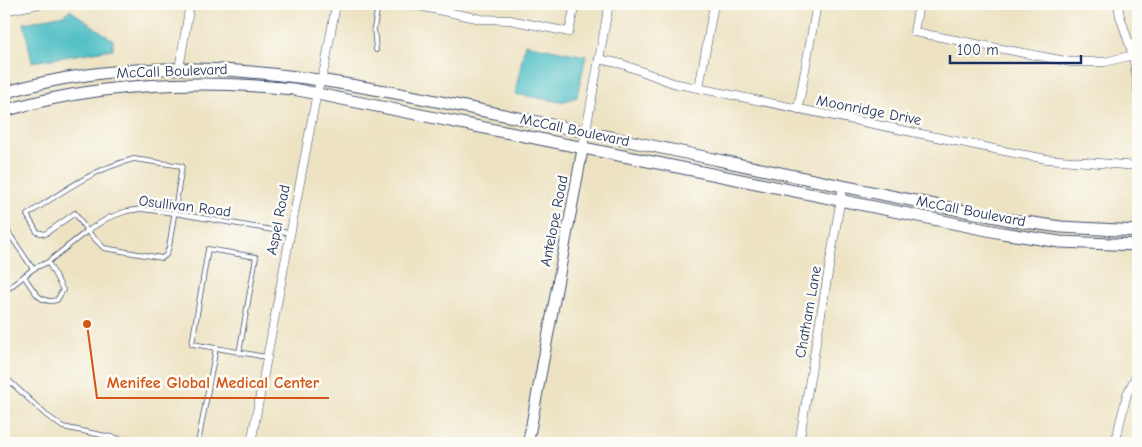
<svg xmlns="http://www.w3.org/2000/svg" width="1142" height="447" font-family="'Comic Neue',sans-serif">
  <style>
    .water { fill: #51bfc6; stroke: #367792 }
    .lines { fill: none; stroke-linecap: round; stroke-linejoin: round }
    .service-casing { stroke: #3a4a6d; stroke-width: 5.5 }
    .minor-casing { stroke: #3a4a6d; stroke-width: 9 }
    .tertiary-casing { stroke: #3a4a6d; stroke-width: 12 }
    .secondary-casing { stroke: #3a4a6d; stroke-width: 13 }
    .service { stroke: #fff; stroke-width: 4 }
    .minor { stroke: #fff; stroke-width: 8 }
    .tertiary { stroke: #fff; stroke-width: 10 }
    .secondary { stroke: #fff; stroke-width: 11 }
    .labels { text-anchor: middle; stroke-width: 5; stroke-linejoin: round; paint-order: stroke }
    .street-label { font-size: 15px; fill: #1b2f5e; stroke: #fdfcf7 }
    .leader { fill: none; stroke: #d45514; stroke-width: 2 }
    .callout-dot { fill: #d45514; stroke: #fdfcf7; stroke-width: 2 }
    .callout-label { font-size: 16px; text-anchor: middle; font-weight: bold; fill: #d45514; stroke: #fdfcf7; stroke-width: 5; stroke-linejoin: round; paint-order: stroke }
  </style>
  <rect width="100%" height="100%" fill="#fdfcf7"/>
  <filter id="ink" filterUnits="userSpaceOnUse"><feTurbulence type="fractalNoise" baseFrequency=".02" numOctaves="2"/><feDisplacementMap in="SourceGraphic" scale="10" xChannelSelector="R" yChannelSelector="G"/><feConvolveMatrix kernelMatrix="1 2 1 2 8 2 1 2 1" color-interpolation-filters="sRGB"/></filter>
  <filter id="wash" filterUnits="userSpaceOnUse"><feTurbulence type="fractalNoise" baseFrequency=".0096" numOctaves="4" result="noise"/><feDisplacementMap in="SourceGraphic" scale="20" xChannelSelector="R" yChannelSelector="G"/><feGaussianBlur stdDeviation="1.12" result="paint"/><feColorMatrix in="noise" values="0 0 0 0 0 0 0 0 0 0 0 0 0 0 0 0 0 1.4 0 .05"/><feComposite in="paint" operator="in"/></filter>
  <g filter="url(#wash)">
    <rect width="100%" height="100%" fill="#ede3c3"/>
    <g class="water">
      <polygon points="70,10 113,40 113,49 32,62 24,23 64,15"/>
      <polygon points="525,44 586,56 577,97 561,102 515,94"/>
    </g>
  </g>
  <g filter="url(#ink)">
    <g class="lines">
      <defs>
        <g id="service">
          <polyline points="376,50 374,28 378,6"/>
          <path d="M 134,159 L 182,166 L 169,247 L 166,255 L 162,258 L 104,248 L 87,231 L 75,213 L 45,234 L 37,232 L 27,215 C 62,192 93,169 134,159 Z"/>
          <polyline points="4,226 33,269"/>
          <path d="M 24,276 C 33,289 39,305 57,300 L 63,290 L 48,262"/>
          <polyline points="4,292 33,269 48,262 87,231 108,218 127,211 141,209 174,213 290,233"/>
          <polyline points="216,348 192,344 208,249 256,257 239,353"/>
          <polyline points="4,376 46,415 63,427 140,443"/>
          <polyline points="198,443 216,348 266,357"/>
        </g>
        <g id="minor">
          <polyline points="374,4 379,6 384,4"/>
          <polyline points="409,4 481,19 510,20 569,32 575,4"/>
          <polyline points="919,4 914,32 1071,62 1105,62 1133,55"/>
          <polyline points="1118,4 1120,16 1133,55 1138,90"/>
          <polyline points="4,11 39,4"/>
          <polyline points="599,59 622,64 673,83 1014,153 1047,159 1138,166"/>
          <polyline points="179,69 190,4"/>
          <polyline points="699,88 714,4"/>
          <polyline points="798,109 817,4"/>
          <polyline points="583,147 609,4"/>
          <polyline points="251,443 317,92 325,66 336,4"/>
          <polyline points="799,443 843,186"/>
          <polyline points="1115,443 1127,394 1138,372"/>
        </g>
        <polyline id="tertiary" points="528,443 583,147"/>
        <g id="secondary">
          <path d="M 4,93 C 183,39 365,87 542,123 C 699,155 854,190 1011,220 L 1061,227 L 1138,231"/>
          <path d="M 4,111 C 98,83 195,79 293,89 L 1002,233 L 1060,242 L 1138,245"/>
        </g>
      </defs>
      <use href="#service" class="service-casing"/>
      <use href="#minor" class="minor-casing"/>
      <use href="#tertiary" class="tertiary-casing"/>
      <use href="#secondary" class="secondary-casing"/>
      <use href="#service" class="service"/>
      <use href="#minor" class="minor"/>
      <use href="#tertiary" class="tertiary"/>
      <use href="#secondary" class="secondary"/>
    </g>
  </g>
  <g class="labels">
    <g class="street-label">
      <text transform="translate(172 71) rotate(-2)" y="5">McCall Boulevard</text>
      <text transform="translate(869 110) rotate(11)" y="5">Moonridge Drive</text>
      <text transform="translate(575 130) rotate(12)" y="5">McCall Boulevard</text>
      <text transform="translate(185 206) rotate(7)" y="5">Osullivan Road</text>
      <text transform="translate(971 211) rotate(11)" y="5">McCall Boulevard</text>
      <text transform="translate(278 220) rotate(-79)" y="5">Aspel Road</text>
      <text transform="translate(554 221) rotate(-79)" y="5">Antelope Road</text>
      <text transform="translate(808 312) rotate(-80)" y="5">Chatham Lane</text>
    </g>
  </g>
  <path class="leader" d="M87 324L97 398H329"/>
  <circle class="callout-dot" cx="87" cy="324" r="5"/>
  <g class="callout-label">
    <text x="213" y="388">Menifee Global Medical Center</text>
  </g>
  <rect width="1142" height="447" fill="none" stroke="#fdfcf7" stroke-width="20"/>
  <path d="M950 55v8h131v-8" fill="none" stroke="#1b2f5e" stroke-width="2.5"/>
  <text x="957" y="55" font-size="15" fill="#1b2f5e" stroke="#fdfcf7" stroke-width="4" paint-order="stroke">100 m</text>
</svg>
